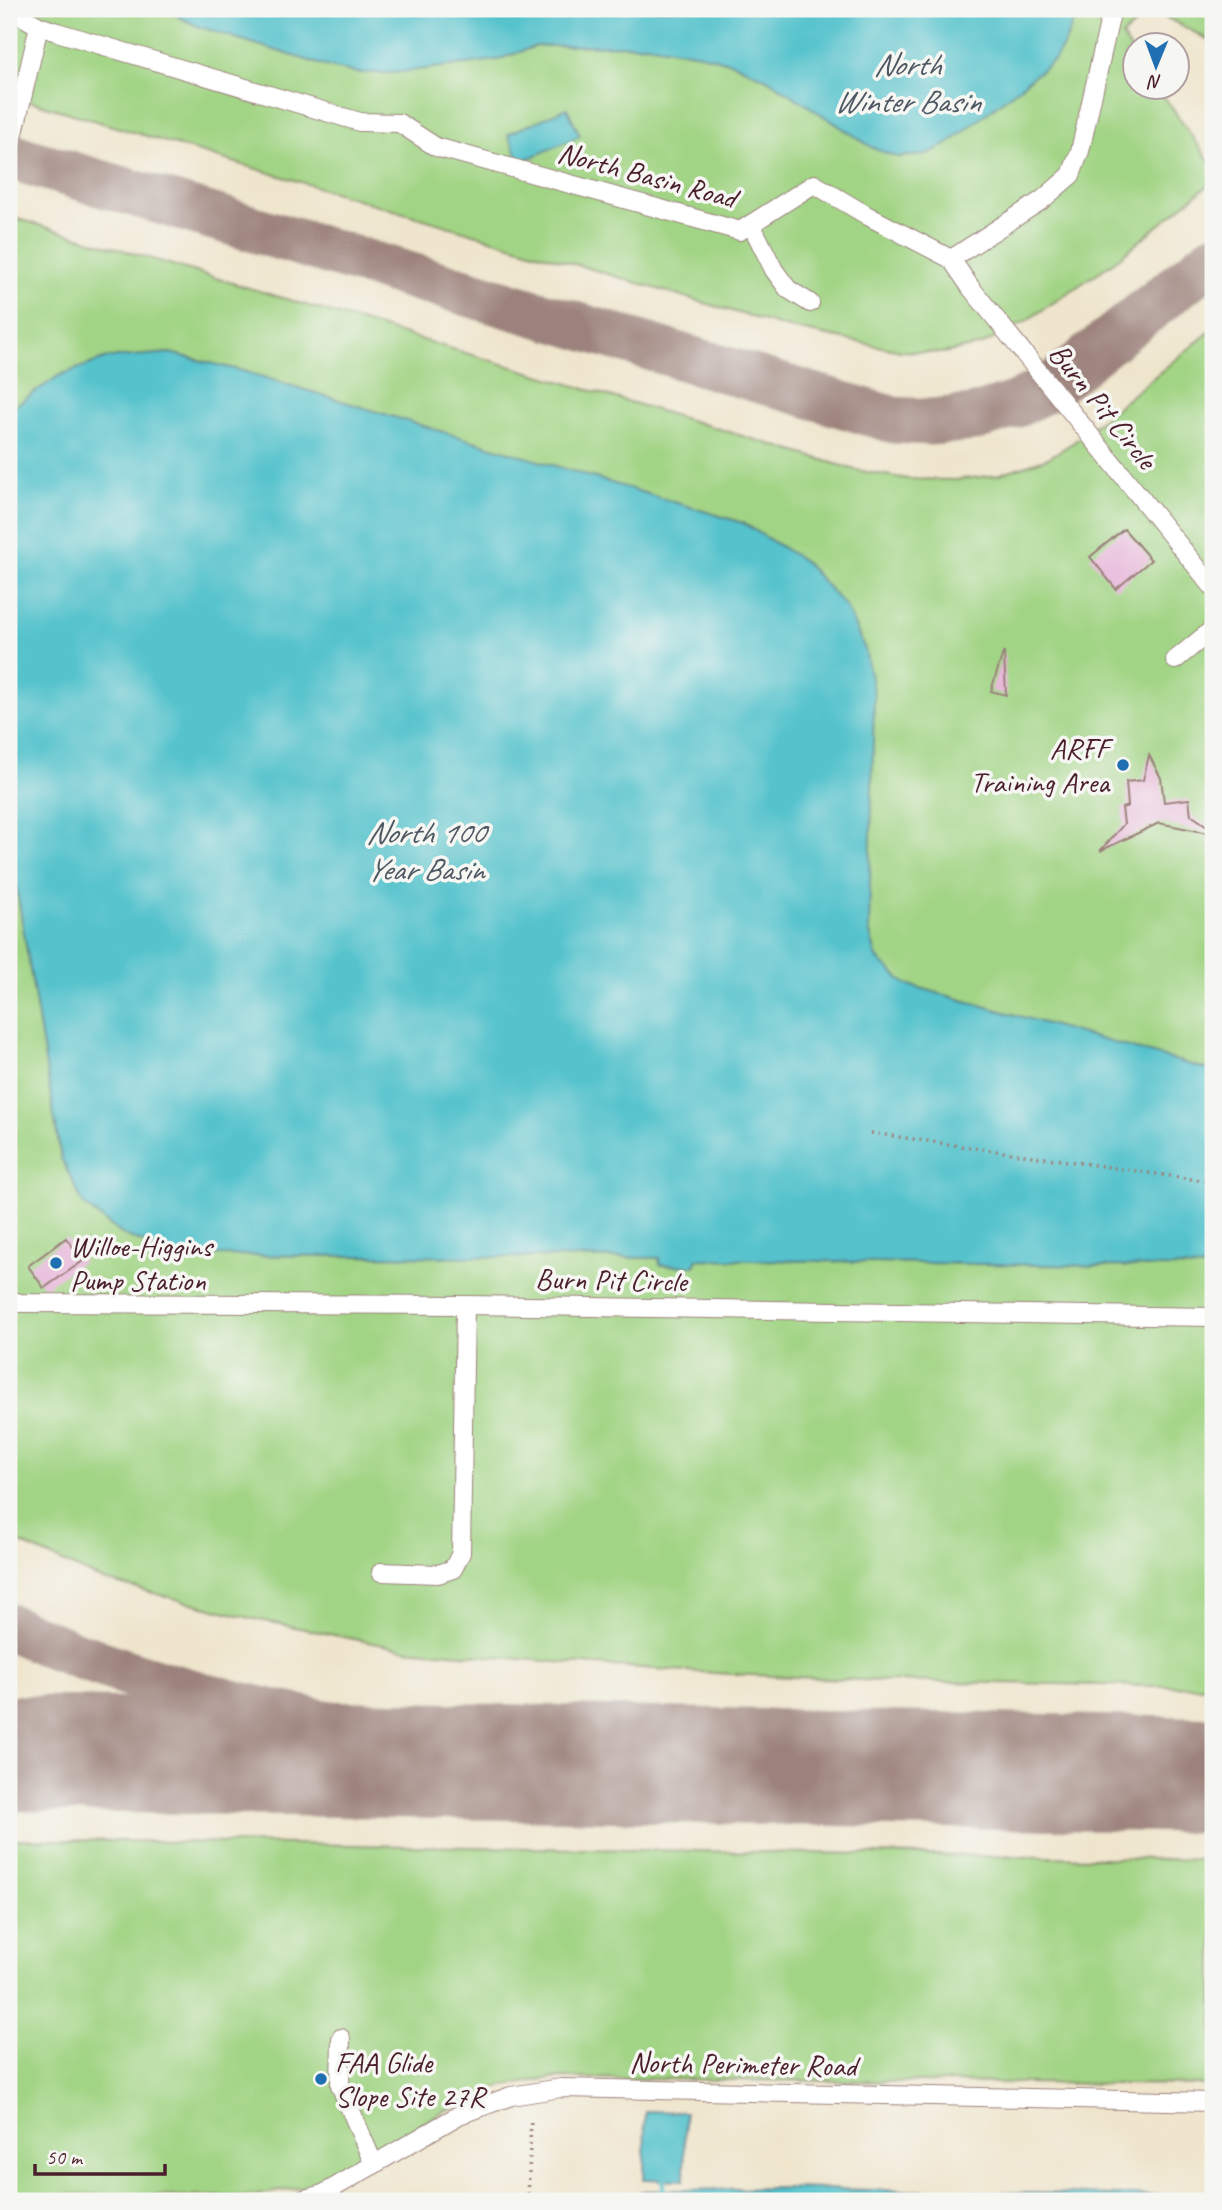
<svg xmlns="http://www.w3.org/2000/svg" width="1222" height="2210" font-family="Caveat,sans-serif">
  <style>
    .green { fill: #a1d484; stroke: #767a58; stroke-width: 2 }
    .water { fill: #55c2cc; stroke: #50707c; stroke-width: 2 }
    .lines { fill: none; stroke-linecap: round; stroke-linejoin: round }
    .stream { stroke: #55c2cc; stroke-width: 5 }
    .taxiway { stroke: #9c827c; stroke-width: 47 }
    .runway { stroke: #9c827c; stroke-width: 116 }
    .building { fill: #e6b1d8 }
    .minor-casing { stroke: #9c827c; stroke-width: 20 }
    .path { stroke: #9c827c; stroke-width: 3.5; stroke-dasharray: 2 5; stroke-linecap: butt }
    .minor { stroke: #fff; stroke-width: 18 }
    .poi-dot { fill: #1f6fb2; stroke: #f6f6f2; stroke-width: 2.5 }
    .labels { text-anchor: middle; stroke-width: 7; stroke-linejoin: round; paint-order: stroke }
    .street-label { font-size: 30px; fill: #4a1f2b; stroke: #f6f6f2 }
    .poi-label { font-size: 30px; fill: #4a1f2b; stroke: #f6f6f2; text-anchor: start }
    .water-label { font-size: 32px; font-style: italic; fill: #4e5863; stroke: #f6f6f2 }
  </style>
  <rect width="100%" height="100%" fill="#f6f6f2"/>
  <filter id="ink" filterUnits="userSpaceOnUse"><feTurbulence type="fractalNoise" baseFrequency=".0143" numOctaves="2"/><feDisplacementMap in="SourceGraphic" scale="14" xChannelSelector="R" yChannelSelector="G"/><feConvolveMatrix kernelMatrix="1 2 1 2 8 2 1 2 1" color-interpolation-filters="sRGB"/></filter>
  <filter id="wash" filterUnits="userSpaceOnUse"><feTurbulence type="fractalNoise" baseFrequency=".00686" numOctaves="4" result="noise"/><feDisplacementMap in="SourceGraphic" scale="28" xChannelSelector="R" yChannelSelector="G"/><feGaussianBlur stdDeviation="1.57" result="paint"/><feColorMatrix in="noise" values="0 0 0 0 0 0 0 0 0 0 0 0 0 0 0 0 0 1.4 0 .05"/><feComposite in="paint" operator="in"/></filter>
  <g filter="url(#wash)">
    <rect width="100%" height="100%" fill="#efe5cc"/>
    <g class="green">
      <polygon points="9,9 1213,9 1213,42 1152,10 1122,36 1134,54 1134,88 1158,88 1213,166 1213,181 1114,262 1026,321 982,345 943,353 901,351 785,327 9,95"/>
      <polygon points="9,216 856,470 908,479 955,480 997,475 1048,458 1074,442 1213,329 1213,1687 885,1681 729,1674 568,1663 403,1649 250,1618 103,1580 9,1538"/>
      <polygon points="9,1839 1213,1860 1213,2085 553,2078 502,2086 442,2112 359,2162 304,2187 246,2197 9,2194"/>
    </g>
    <g class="water">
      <path d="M 164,9 L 1074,9 C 1073,29 1066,42 1055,59 L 948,144 L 925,155 L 897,157 L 873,148 L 767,79 L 733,63 L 700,54 L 647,45 L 536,46 L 497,60 L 394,73 L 358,73 L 329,67 L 197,26 Z"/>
      <polygon points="567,108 580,136 520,162 508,134"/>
      <polygon points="170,353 243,371 743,523 804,561 846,607 865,649 874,695 869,930 877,958 906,984 1213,1071 1213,1268 696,1259 695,1266 660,1265 659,1258 178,1255 123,1235 84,1205 61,1158 9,842 9,410 60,375 107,358"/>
      <polygon points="645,2111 685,2112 684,2180 644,2179"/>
      <polygon points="779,2188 1213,2197 1213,2201 621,2201 643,2191"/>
    </g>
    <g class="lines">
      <polyline class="stream" points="663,2201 664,2173"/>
      <g class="taxiway">
        <polyline points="9,156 894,420 931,422 973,418 1017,404 1052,386 1213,258"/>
        <path d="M 9,1627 C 116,1675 231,1707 346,1727 C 428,1741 512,1752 594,1764"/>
      </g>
      <polyline class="runway" points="9,1753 1213,1775"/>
    </g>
    <g id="blocks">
      <g class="building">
        <polygon points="1124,529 1151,560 1116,589 1090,557"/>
        <polygon points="1003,653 1004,653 1006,695 991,691"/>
        <polygon points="1149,755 1161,778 1164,802 1189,799 1191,815 1213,830 1213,834 1159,823 1100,851 1124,824 1122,808 1128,806 1126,782 1143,780"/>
        <polygon points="66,1238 83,1261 44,1288 28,1266"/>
      </g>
    </g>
  </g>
  <g filter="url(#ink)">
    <use href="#blocks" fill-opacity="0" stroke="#9c827c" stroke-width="2"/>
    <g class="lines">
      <defs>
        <g id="minor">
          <polyline points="9,9 39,26 57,32 360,122 399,123 436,147 740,231 814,184 868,216 951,259 971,288 1213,587"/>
          <polyline points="9,154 39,26"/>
          <polyline points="751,224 774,270 788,289 810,303"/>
          <polyline points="951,259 1042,200 1071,175 1080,151 1112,9"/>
          <polyline points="1175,660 1213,629"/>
          <polyline points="9,1300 20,1303 465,1305 1213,1317"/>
          <polyline points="381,1572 438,1574 453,1569 461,1553 465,1305"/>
          <polyline points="341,2038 340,2085 374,2165"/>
          <polyline points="298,2201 323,2194 459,2115 511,2096 561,2088 1213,2102"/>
        </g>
      </defs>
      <use href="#minor" class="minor-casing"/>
      <g class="path">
        <polyline points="871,1133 1213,1182"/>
        <polyline points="528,2201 531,2118"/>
      </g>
      <use href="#minor" class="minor"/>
    </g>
  </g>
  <g class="poi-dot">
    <circle cx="1123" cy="765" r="7"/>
    <circle cx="56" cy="1263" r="7"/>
    <circle cx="321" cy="2079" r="7"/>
  </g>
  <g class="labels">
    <g class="street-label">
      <text transform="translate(647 175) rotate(15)" y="10">North Basin Road</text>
      <text transform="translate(1103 406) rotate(51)" y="10">Burn Pit Circle</text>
      <text transform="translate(611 1280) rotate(1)" y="10">Burn Pit Circle</text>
      <text transform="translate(743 2064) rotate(1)" y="10">North Perimeter Road</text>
    </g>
    <g class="poi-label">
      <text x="1109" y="758" text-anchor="end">ARFF<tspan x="1109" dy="34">Training Area</tspan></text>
      <text x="70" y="1256">Willoe-Higgins<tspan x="70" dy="34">Pump Station</tspan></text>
      <text x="335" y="2072">FAA Glide<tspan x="335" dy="34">Slope Site 27R</tspan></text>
    </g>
    <g class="water-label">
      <text x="907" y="75">North<tspan x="907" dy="37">Winter Basin</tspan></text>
      <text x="425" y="843">North 100<tspan x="425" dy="37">Year Basin</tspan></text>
    </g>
  </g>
  <rect width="1222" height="2210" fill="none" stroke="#f6f6f2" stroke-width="35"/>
  <g transform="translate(1156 66) rotate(181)"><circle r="33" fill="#f6f6f2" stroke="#b1a0a2" stroke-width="2"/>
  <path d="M0-5L12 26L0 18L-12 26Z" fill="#1f6fb2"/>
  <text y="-10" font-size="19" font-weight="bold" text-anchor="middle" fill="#4a1f2b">N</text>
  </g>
  <path d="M35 2164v10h130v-10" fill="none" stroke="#4a1f2b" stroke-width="3.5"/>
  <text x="46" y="2164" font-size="21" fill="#4a1f2b" stroke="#f6f6f2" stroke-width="5" paint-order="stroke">50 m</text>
</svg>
